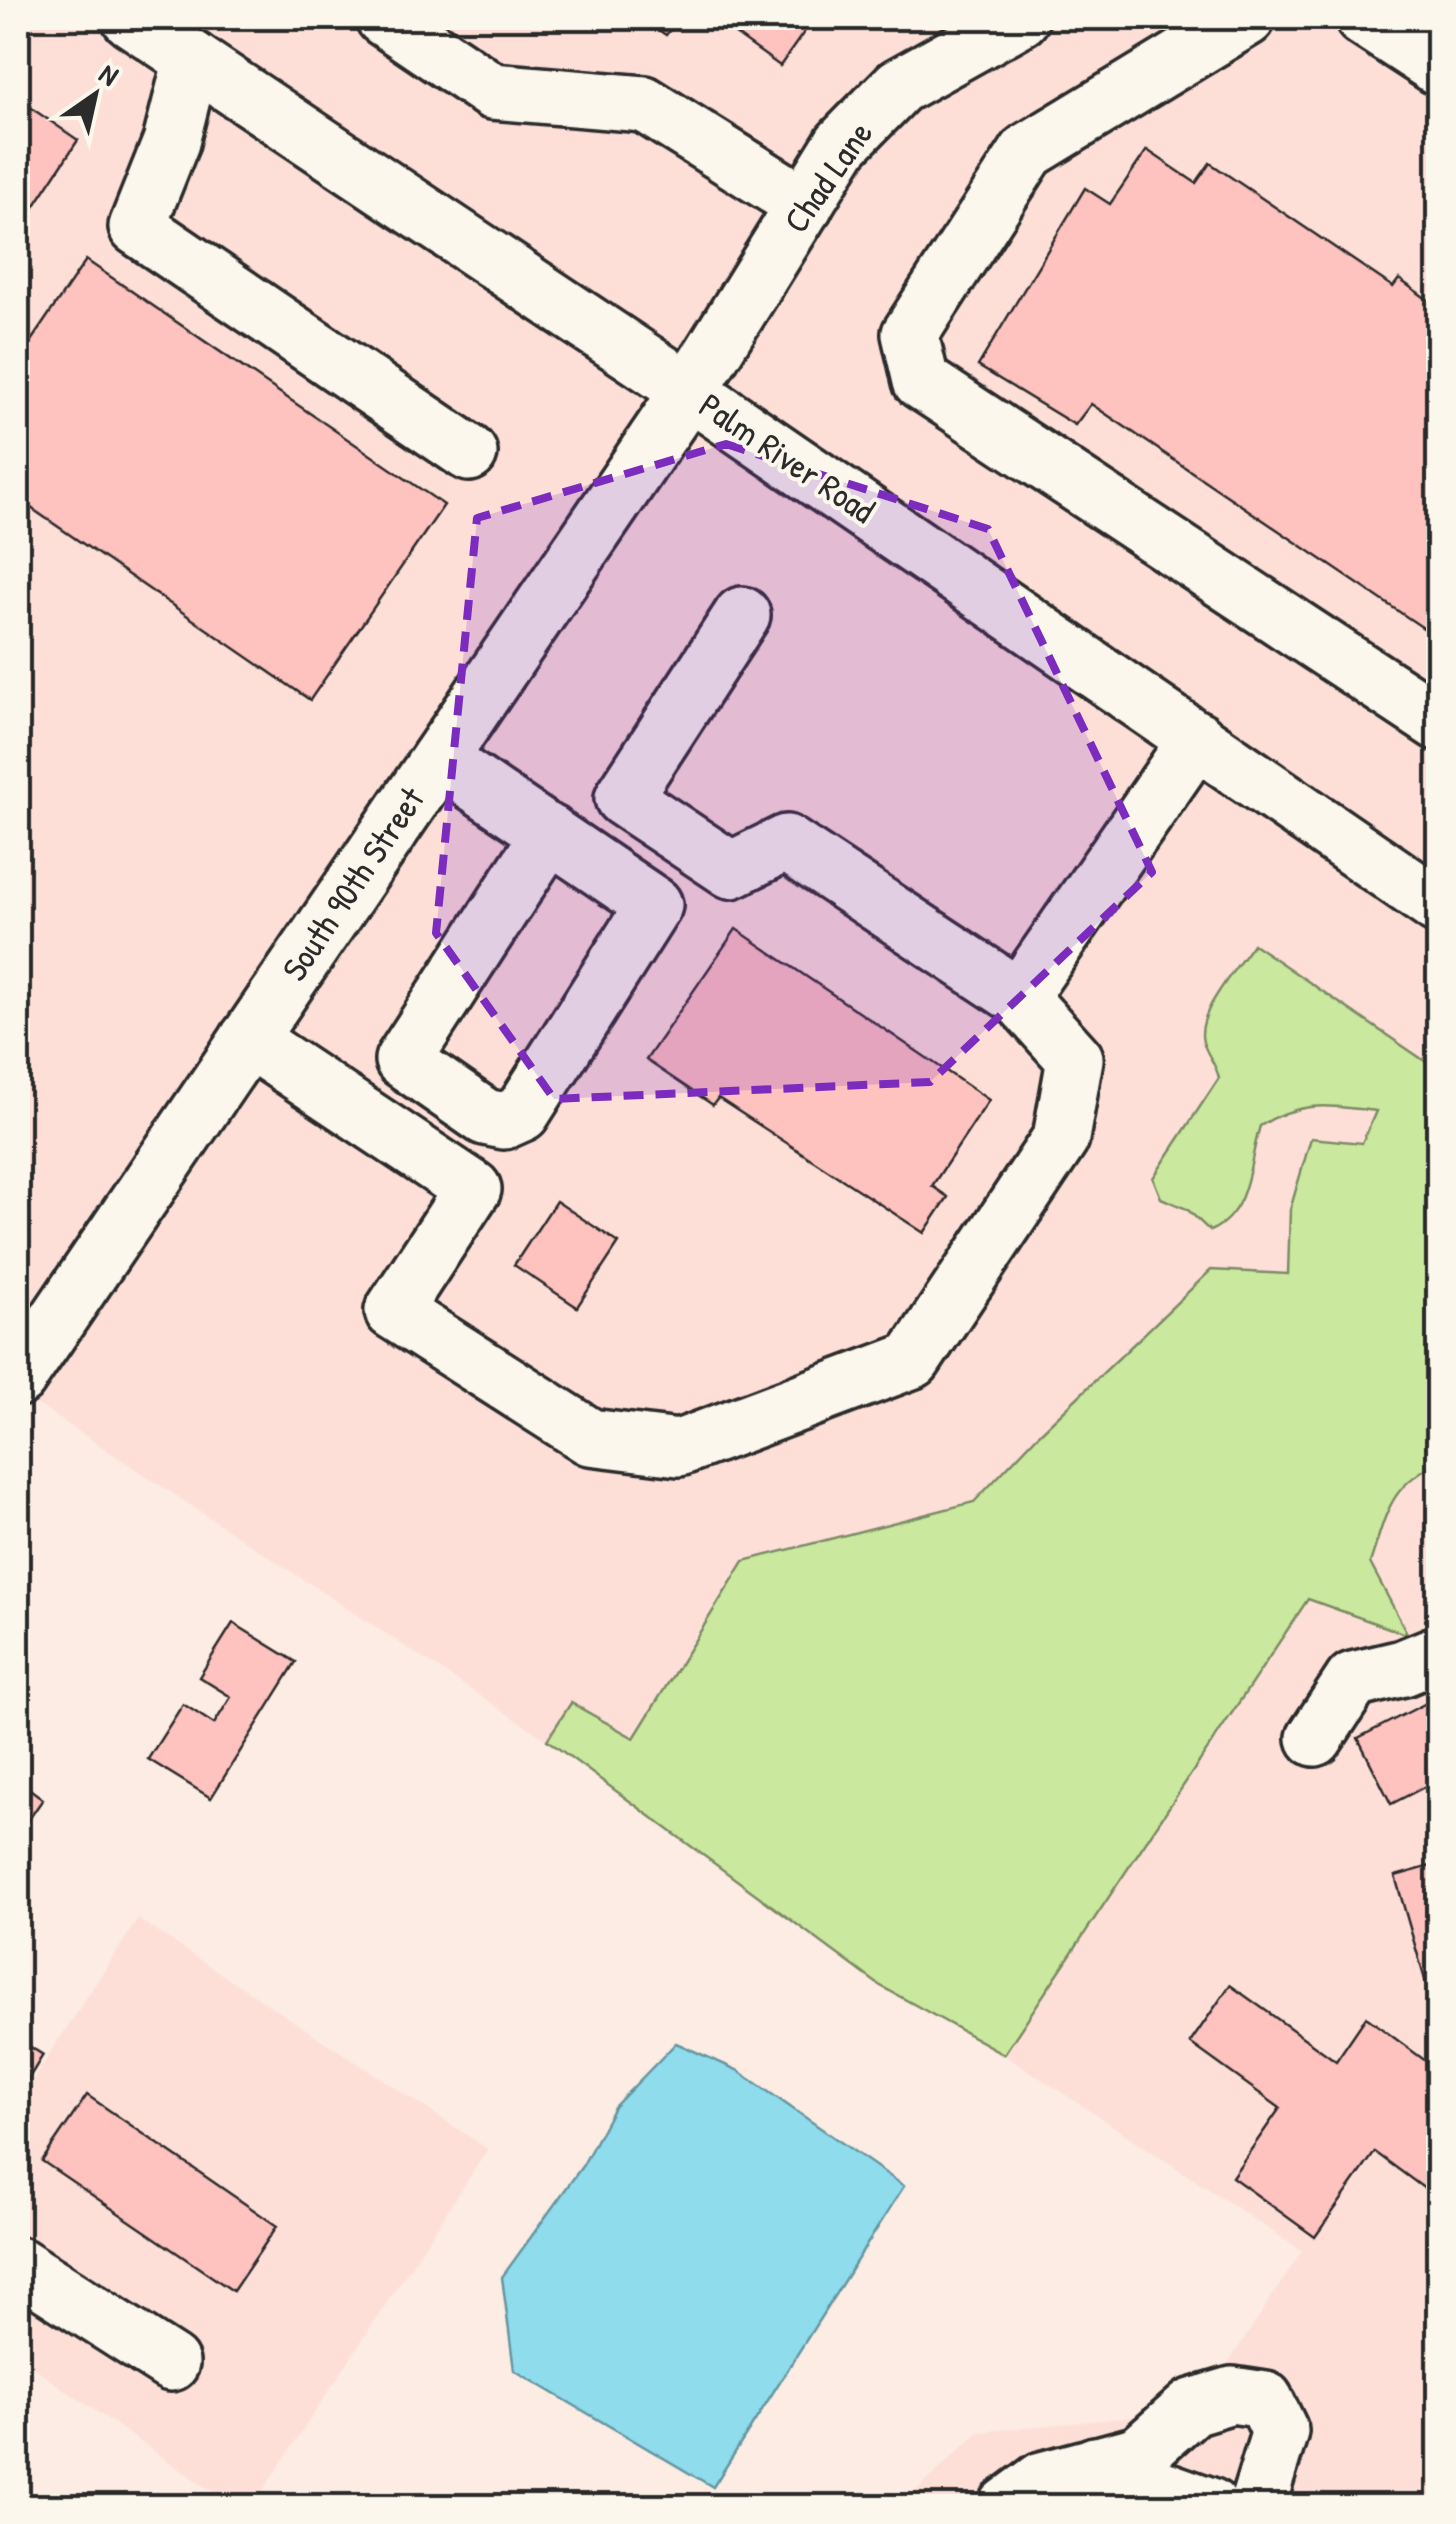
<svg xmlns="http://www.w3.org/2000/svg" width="1456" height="2524" font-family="'Patrick Hand',sans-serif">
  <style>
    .built { fill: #fddfd8 }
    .green { fill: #cbe89f; stroke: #7b8a65; stroke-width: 2.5 }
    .water { fill: #8edcec; stroke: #66959f; stroke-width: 2.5 }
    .building { fill: #fec2bf; stroke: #2b2b2b; stroke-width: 2.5 }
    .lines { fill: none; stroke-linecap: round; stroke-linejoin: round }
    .minor-casing { stroke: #2b2b2b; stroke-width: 62 }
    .minor { stroke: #fbf7ec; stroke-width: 55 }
    .marked { fill: #7b2cbf; fill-opacity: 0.2; stroke: #7b2cbf; stroke-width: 8; stroke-dasharray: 20 12; stroke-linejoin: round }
    .labels { text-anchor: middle; stroke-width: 8; stroke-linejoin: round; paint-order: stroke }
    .street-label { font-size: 35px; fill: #2b2b2b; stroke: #fbf7ec }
  </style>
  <rect width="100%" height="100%" fill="#fcece3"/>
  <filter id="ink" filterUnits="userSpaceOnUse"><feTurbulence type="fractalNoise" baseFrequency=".01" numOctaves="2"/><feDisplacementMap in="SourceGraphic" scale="20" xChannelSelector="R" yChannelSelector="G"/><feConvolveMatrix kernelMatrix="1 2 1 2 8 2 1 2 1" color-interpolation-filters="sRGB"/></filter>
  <g filter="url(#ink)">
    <g class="built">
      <polygon points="18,18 88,18 659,399 18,1341"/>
      <polygon points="171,18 979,18 684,360"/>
      <polygon points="1064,18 1438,18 1438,878 718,383 858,157 910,103"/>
      <polygon points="693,422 1438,934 1438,1070 1253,945 1203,1042 1216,1064 1219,1078 1153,1178 1161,1198 1187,1209 1210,1230 1246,1191 1260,1126 1285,1110 1320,1105 1376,1111 1363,1143 1290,1210 1288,1274 1211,1271 1036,1437 974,1502 744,1561 633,1738 571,1703 547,1740 28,1398"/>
      <polygon points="1438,1462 1438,2506 900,2506 979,2432 1197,2411 1302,2251 1004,2054 1308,1599 1407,1634 1370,1563 1390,1503 1411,1475"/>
      <polygon points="138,1919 488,2149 253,2506 233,2506 18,2357 18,2102"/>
    </g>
    <path class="green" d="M 1253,944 L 1438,1070 L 1438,1462 C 1388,1487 1387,1513 1370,1563 L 1408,1635 L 1308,1599 L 1004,2054 L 879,1985 L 547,1740 L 571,1703 L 634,1738 L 744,1561 L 974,1502 L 1036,1437 L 1211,1270 L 1288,1274 L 1290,1210 L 1311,1138 L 1362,1143 L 1376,1111 C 1329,1106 1302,1099 1260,1126 C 1248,1164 1251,1212 1210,1231 L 1187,1209 L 1161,1198 L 1153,1178 L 1219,1078 C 1216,1064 1207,1055 1203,1042 C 1195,1013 1237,968 1253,944 Z"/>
    <polygon class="water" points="676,2043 737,2070 904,2186 713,2487 514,2370 502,2277 583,2165 614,2107"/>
    <g class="building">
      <polygon points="641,18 679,18 666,35"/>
      <polygon points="713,18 814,18 780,66"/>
      <polygon points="18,99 78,140 18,231"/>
      <polygon points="1147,150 1196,183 1210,163 1393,287 1399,279 1438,307 1438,638 1091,404 1075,425 978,366 1085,188 1110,204"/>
      <polygon points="86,260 444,505 310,700 18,499 18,360"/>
      <polygon points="736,929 989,1100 932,1186 948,1197 924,1233 718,1098 713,1105 646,1060"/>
      <polygon points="556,1201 619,1243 577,1307 514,1265"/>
      <polygon points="233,1623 296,1662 211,1798 148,1759 183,1704 214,1724 231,1697 199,1677"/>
      <polygon points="1438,1697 1438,1780 1391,1804 1358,1738"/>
      <polygon points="18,1780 43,1799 18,1835"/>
      <polygon points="1438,1864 1438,2009 1434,2011 1395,1876"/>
      <polygon points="1230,1985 1336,2061 1366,2017 1434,2067 1426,2080 1438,2089 1438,2179 1429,2192 1375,2152 1315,2237 1232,2177 1280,2108 1190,2043"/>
      <polygon points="18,2039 43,2055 18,2096"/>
      <polygon points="87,2095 277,2226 233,2291 42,2161"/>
    </g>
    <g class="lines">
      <defs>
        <g id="minor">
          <polyline points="130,18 689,391 1438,906"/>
          <polyline points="384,18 492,91 644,104 805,205"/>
          <polyline points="1247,18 1028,151 910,334 921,381 1438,722"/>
          <polyline points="1363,18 1438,67"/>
          <polyline points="192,59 171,142 137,227 469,453"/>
          <polyline points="742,615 623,798 731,870 786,843 1019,997"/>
          <polyline points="439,759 654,905 522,1113 504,1121 485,1117 403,1060 550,833"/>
          <polyline points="248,1039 473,1189 393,1311 590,1437 679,1448 913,1360 1061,1138 1075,1059 1019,997 1197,739"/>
          <polyline points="18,1378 689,391 842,144 899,86 1021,18"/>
          <polyline points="1315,1738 1353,1680 1403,1668 1437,1654"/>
          <polyline points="18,2265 171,2363"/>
          <polyline points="1095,2465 1210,2506"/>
          <polyline points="1007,2506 1042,2480 1139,2454 1192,2407 1232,2395 1265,2400 1280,2431 1257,2506"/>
        </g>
      </defs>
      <use href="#minor" class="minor-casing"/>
      <use href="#minor" class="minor"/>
    </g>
  </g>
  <path class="marked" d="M 726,444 L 988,529 L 1152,872 L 930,1082 L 554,1099 L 436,933 L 477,518 Z"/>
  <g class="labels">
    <g class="street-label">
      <text transform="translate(828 177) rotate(-55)" y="12">Chad Lane</text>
      <text transform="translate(787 458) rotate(34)" y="12">Palm River Road</text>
      <text transform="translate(353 884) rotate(-56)" y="12">South 90th Street</text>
    </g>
  </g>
  <rect width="1456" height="2524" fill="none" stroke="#fbf7ec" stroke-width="60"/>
  <rect x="30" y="30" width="1396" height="2464" fill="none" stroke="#2b2b2b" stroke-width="4" filter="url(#ink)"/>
  <g transform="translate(95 95) rotate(34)" stroke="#fbf7ec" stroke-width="8" paint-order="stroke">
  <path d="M0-8L18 38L0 25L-18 38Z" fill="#2b2b2b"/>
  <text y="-15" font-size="28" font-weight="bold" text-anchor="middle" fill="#2b2b2b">N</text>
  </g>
</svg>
